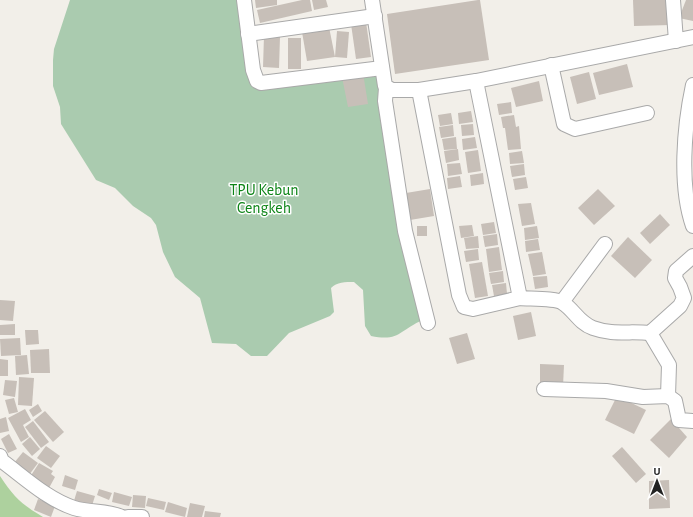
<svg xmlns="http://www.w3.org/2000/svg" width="693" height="517" font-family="'Alegreya Sans',sans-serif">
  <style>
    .forest { fill: #add19e }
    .cemetery { fill: #aacbaf }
    .building { fill: #c7bfb8 }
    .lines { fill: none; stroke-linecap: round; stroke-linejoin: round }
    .minor-casing { stroke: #a9a9a9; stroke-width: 16 }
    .minor { stroke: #fff; stroke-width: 14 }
    .labels { text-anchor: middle; stroke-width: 3; stroke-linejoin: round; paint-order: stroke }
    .park-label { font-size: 16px; fill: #0c8416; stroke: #fff }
  </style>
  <rect width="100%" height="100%" fill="#f2efe9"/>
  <path class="forest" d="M 0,476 C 14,497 21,504 43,517 L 0,517 Z"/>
  <path class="cemetery" d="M 70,0 L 239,0 L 257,87 L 376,71 L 385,141 L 423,320 C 399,330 400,342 371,336 L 365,326 L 363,290 L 354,282 C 345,282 337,282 331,288 L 334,312 L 330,316 L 289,333 L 267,356 L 251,356 L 236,344 L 212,343 L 200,298 L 175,277 L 163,252 L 156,225 L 151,218 L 133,206 L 115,188 L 96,180 L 61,124 L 60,107 L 53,86 L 53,60 L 54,49 Z"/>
  <g class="building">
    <polygon points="255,0 277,0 277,5 256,8"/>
    <polygon points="302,0 310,0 312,11 260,23 257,10"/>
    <polygon points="312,0 326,0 328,7 314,10"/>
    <polygon points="478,0 480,0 489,60 395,74 387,14"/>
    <polygon points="633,0 670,0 671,25 634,26"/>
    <polygon points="686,0 693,0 693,21 679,18"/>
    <polygon points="366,22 371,57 356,59 351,24"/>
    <polygon points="329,27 335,57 307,61 302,32"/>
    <polygon points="337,31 349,32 347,58 335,57"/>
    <polygon points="264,36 280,36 279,68 263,67"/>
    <rect x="288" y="38" width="13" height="31"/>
    <polygon points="627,64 633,87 599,95 593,73"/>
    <polygon points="589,72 596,99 577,104 570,77"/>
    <polygon points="363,73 368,104 348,107 342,77"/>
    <polygon points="539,81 543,101 516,107 511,88"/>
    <polygon points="511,102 512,113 499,115 497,104"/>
    <polygon points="471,111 473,122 459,124 458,113"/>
    <polygon points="451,113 453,124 440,126 438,115"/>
    <polygon points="514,115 516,127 519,126 521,149 508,150 505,128 503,128 501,117"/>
    <polygon points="473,124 474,135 462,136 461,125"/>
    <polygon points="453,125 454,136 441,138 439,127"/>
    <polygon points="456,137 457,149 444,150 442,139"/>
    <polygon points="475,137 477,148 463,150 462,139"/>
    <polygon points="458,149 459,160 446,163 444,151"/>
    <polygon points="478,150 481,171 468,173 465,152"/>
    <polygon points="522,151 524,163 510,164 509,153"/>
    <polygon points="460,163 462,174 448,176 447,164"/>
    <polygon points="524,164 525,175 512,177 510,166"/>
    <polygon points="483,173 484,184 471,186 470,175"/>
    <polygon points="460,176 462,187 448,189 447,178"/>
    <polygon points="526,177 528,188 515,190 513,179"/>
    <polygon points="430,189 434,216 410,220 406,193"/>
    <polygon points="598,189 615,206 594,225 578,208"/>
    <polygon points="531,203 535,224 522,226 518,204"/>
    <polygon points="660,214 670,225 650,244 640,233"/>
    <polygon points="494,222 496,233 483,235 481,224"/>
    <polygon points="472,225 474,236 461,238 459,226"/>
    <rect x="417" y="226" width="10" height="10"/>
    <polygon points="537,226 539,238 525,240 524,228"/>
    <polygon points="497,234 498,245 485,247 483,236"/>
    <polygon points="478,236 479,248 466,249 464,238"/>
    <polygon points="628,237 652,260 635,278 611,256"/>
    <polygon points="538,239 540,250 526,252 525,241"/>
    <polygon points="499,247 502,270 489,272 486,249"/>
    <polygon points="478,249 479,260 466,262 464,251"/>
    <polygon points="542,252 546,274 533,276 528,254"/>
    <polygon points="482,262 488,296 475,298 469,264"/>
    <polygon points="503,271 504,282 491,284 489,273"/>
    <polygon points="547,276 548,287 535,289 533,277"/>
    <polygon points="506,283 507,294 494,296 492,285"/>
    <polygon points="0,300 15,301 13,321 0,320"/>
    <polygon points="531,312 536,336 518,340 513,316"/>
    <polygon points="15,324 15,335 0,335 0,325"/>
    <polygon points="25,330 38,330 39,344 26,345"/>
    <polygon points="467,333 475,359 457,364 449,338"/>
    <polygon points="20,338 21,355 1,356 0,339"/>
    <polygon points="49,349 50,373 31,373 30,350"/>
    <polygon points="27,355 29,374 16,375 15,356"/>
    <polygon points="0,359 8,360 8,376 0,376"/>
    <polygon points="540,364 564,365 563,386 540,385"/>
    <polygon points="19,377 34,378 32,406 18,405"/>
    <polygon points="5,380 17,381 15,397 3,395"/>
    <polygon points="617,396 646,410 634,434 605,420"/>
    <polygon points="14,398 18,412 9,414 5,400"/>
    <polygon points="38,404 42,411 33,417 29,410"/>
    <polygon points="25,409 31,420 23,425 29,437 21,442 8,418"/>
    <polygon points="45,411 64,432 53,442 34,420"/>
    <polygon points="6,417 9,431 0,433 0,419"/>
    <polygon points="671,419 687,437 669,458 650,440"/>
    <polygon points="33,421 49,442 41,448 25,427"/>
    <polygon points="9,434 17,449 8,453 1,439"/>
    <polygon points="30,437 40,449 32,456 22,444"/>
    <polygon points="46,446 60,456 51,468 37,458"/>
    <polygon points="622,447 646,474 636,483 612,456"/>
    <polygon points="23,452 38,463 29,475 14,463"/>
    <polygon points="39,463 53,471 51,474 55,477 49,488 30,477"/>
    <polygon points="65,475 78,480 75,490 62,486"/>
    <polygon points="669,480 670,508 649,509 649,481"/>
    <polygon points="99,489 112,493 109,500 97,495"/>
    <polygon points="77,491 95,496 91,509 73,504"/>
    <polygon points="114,492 132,497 129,506 112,502"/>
    <polygon points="133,495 146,496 145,508 132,507"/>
    <polygon points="148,498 166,502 164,510 146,506"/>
    <polygon points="38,499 55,506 51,517 34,510"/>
    <polygon points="168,502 187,508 185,517 165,512"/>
    <polygon points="190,503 205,506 202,517 187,517"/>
    <polygon points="205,511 221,513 220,517 204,517"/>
  </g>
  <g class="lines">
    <defs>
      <g id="minor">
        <polyline points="244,0 253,70 257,81 261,83 382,68"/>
        <polyline points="372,0 385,86 392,90 419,90 476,81 693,37"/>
        <polyline points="673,0 676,41"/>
        <polyline points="248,34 375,16"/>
        <polyline points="551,65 564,124 575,129 647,113"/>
        <path d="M 693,85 C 684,127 679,186 693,226"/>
        <polyline points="386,88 385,101 405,231 428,323"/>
        <polyline points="419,90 459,295 464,307 473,309 520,298 476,81"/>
        <path d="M 520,298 C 529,299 556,298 563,303 C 574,310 579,323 593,328 C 612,335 630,331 650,333 L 680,306 L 684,298 L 680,287 L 675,278 L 676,271 L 693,256"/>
        <polyline points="562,302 605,244"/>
        <polyline points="650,333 669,365 668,396"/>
        <polyline points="544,389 606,391 643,397 668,396 675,401 679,420 693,421"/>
        <path d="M 0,456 L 2,461 C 25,478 47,499 74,508 C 90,513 107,510 122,517"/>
        <polyline points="128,517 142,517"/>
      </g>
    </defs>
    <use href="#minor" class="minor-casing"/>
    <use href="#minor" class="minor"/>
  </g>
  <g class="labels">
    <g class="park-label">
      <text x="264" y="195">TPU Kebun<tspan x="264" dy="18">Cengkeh</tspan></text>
    </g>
  </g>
  <g transform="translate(657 481)" stroke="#ffffff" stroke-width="3" paint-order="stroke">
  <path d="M0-3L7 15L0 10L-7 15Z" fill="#222222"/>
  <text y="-6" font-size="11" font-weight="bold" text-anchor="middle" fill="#222222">U</text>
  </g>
</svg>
